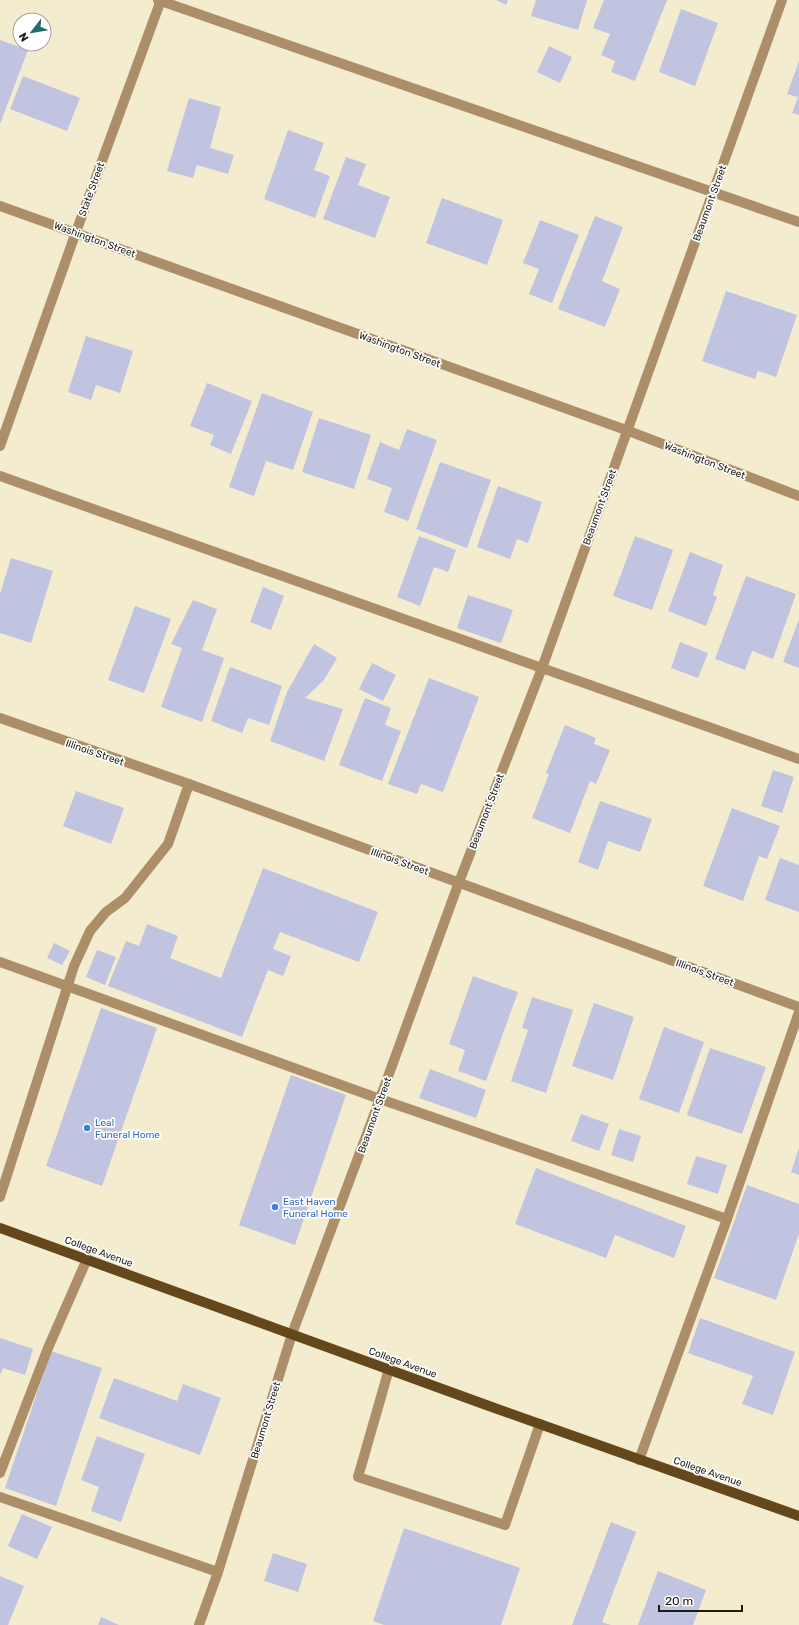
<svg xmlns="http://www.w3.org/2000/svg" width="799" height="1625" font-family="Rubik,sans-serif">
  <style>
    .building { fill: #c1c4e1 }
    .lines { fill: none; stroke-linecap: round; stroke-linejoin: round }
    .minor { stroke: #ac8f69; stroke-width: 10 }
    .major { stroke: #65471c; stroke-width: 10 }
    .shop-dot { fill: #3f7fe0; stroke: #fff; stroke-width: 1.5 }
    .labels { text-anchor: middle; stroke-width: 3.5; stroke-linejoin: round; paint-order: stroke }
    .street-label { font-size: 10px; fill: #1c190f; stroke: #fff }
    .shop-label { font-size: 10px; fill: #366cbe; stroke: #fff; text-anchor: start }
  </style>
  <rect width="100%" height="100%" fill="#f3eccf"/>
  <g class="building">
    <polygon points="496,0 508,0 506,5"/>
    <polygon points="536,0 587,0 578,30 531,16"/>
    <polygon points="604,0 667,0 635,81 611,72 615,61 601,55 610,34 593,28"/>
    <polygon points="681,9 718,23 695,86 659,72"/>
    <polygon points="0,40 28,50 0,124"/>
    <polygon points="549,46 572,57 560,83 537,72"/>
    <polygon points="799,61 799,115 792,113 798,97 787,94"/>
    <polygon points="23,76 80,98 67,131 10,109"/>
    <polygon points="189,98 221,107 210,148 234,155 228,174 197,165 193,178 167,171"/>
    <polygon points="288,130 324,143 314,170 330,176 315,218 264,199"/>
    <polygon points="346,157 366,164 358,185 390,197 375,238 323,219"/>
    <polygon points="442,198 503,220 487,265 426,243"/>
    <polygon points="595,216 623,227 602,281 620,289 605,327 558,309"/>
    <polygon points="540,220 579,235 552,303 529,294 539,269 523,263"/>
    <polygon points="726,291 797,315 776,377 758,371 755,379 702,361"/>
    <polygon points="86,336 133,351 120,393 96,385 91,400 68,392"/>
    <polygon points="207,383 252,401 231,454 210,445 214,435 190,426"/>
    <polygon points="262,393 313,412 293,470 266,461 254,496 229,487"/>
    <polygon points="319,418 371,435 354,489 302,472"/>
    <polygon points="407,429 437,440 408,521 384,512 392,488 367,479 380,442 399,450"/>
    <polygon points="440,462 491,480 467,548 416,529"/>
    <polygon points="498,486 542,502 528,543 517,539 510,559 477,547"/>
    <polygon points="419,536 456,550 448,572 434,567 420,606 397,597"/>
    <polygon points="635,536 673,550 652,610 613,596"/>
    <polygon points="690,552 723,565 713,595 717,597 706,626 668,611"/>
    <polygon points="11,558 53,571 31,643 0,633 0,594"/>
    <polygon points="746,576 796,594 773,659 752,651 745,670 715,659"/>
    <polygon points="263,587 284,596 271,630 250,622"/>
    <polygon points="468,595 513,610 501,643 457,628"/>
    <polygon points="193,600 217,609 202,650 224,658 202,722 161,707 182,648 171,644"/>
    <polygon points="135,606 171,619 144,693 108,680"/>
    <polygon points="799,619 799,668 783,662"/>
    <polygon points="680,642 708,653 698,678 671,668"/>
    <polygon points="314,644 337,658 324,680 305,698 343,709 324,761 270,741 287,692"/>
    <polygon points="372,663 396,675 383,701 359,689"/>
    <polygon points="230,667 282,686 269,725 248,718 242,733 211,721"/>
    <polygon points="429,678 479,697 443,792 421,784 417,794 388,784"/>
    <polygon points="365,698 391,708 385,725 401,731 382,781 339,765"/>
    <polygon points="565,725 596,738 594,744 610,750 596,784 590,781 570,833 532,818 549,774 546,773"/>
    <polygon points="773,770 794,777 782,813 761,806"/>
    <polygon points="76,791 124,808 111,844 63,826"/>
    <polygon points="600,801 652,819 640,852 608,841 598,870 578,862"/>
    <polygon points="732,808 780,826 767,859 759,856 743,901 703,886"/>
    <polygon points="780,858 799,865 799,912 765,900"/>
    <polygon points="263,868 378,912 359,962 280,932 273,949 291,956 283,976 268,970 242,1037 108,986 126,941 139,946 147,924 178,936 170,958 221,978"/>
    <polygon points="54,943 70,951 62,965 47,958"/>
    <polygon points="97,950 116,957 105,985 86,977"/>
    <polygon points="473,976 518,992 486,1081 458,1071 465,1050 449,1044"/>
    <polygon points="532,997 573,1010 546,1093 511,1081 528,1030 522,1028"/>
    <polygon points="594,1003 634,1017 613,1080 572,1066"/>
    <polygon points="101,1008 157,1028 102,1186 46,1166"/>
    <polygon points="664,1027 704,1042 679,1113 639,1099"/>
    <polygon points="710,1048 766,1067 742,1134 687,1115"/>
    <polygon points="430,1069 486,1090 476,1118 419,1098"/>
    <polygon points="291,1075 346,1095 295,1245 239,1225"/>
    <polygon points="581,1114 609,1124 599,1151 571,1141"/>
    <polygon points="619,1129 641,1136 633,1162 611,1155"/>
    <polygon points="799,1148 799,1175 791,1172"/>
    <polygon points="696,1156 727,1165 718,1194 687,1184"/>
    <polygon points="536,1168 686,1226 674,1258 615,1235 606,1258 515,1224"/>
    <polygon points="747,1185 799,1204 799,1234 776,1300 714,1278"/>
    <polygon points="700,1318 795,1352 773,1415 742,1404 753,1376 688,1353"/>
    <polygon points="0,1338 33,1349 25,1375 3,1368 0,1375"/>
    <polygon points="51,1351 102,1368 56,1506 5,1488"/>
    <polygon points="114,1378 177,1401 183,1384 221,1398 200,1455 99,1418"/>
    <polygon points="97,1436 145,1454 121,1522 91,1511 99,1487 81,1480"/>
    <polygon points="22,1514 52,1527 37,1559 8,1546"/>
    <polygon points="611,1522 636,1532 602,1622 611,1625 572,1625"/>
    <polygon points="404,1528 520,1568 501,1625 384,1625 373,1621"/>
    <polygon points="273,1553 307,1564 298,1592 264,1581"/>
    <polygon points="658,1571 706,1590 693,1625 638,1625"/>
    <polygon points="0,1576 24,1586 8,1625 0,1625"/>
    <polygon points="101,1617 119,1625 98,1625"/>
  </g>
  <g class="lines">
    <g class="minor">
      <polyline points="158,0 799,222"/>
      <polyline points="0,206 626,430 799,496"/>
      <polyline points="0,446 76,232 161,0"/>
      <polyline points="0,476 799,759"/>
      <polyline points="0,718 189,784 799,1007"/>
      <polyline points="0,962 380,1099 727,1219"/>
      <polyline points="0,1197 74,966 90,931 106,912 125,898 168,844 189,784"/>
      <polyline points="389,1369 358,1477 505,1525 540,1424"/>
      <polyline points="639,1460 727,1219 799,1012"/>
      <polyline points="0,1473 48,1348 87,1259"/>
      <polyline points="0,1497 218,1572"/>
      <polyline points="199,1625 218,1572 292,1334 374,1115 459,882 542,668 782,0"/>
    </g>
    <polyline class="major" points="0,1228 489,1406 799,1516"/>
  </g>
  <g class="shop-dot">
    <circle cx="87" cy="1128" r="4"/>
    <circle cx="275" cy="1207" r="4"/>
  </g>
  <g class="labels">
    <g class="street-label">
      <text transform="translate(91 189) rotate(-70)" y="4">State Street</text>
      <text transform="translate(709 203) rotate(-70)" y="4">Beaumont Street</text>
      <text transform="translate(95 239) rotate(20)" y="4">Washington Street</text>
      <text transform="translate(400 349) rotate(20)" y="4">Washington Street</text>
      <text transform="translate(705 460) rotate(21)" y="4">Washington Street</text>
      <text transform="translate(599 507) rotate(-70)" y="4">Beaumont Street</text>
      <text transform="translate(95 752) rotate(19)" y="4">Illinois Street</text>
      <text transform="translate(486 811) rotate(-69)" y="4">Beaumont Street</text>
      <text transform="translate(400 861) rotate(20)" y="4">Illinois Street</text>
      <text transform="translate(705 972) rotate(20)" y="4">Illinois Street</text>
      <text transform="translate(374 1115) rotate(-70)" y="4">Beaumont Street</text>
      <text transform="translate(99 1251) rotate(20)" y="4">College Avenue</text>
      <text transform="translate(403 1362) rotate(20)" y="4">College Avenue</text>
      <text transform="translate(265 1420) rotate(-73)" y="4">Beaumont Street</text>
      <text transform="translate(708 1471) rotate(19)" y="4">College Avenue</text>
    </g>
    <g class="shop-label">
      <text x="95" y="1126">Leal<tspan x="95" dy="12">Funeral Home</tspan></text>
      <text x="283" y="1205">East Haven<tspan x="283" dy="12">Funeral Home</tspan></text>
    </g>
  </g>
  <g transform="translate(32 32) rotate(239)"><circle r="19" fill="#ffffff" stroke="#a4a39f"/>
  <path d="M0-3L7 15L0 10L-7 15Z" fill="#226c68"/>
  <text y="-6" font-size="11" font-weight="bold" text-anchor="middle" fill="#1c190f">N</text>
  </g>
  <path d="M659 1605v6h83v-6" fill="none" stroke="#1c190f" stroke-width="2"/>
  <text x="665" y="1605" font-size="12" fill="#1c190f" stroke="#ffffff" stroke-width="3" paint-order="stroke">20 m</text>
</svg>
